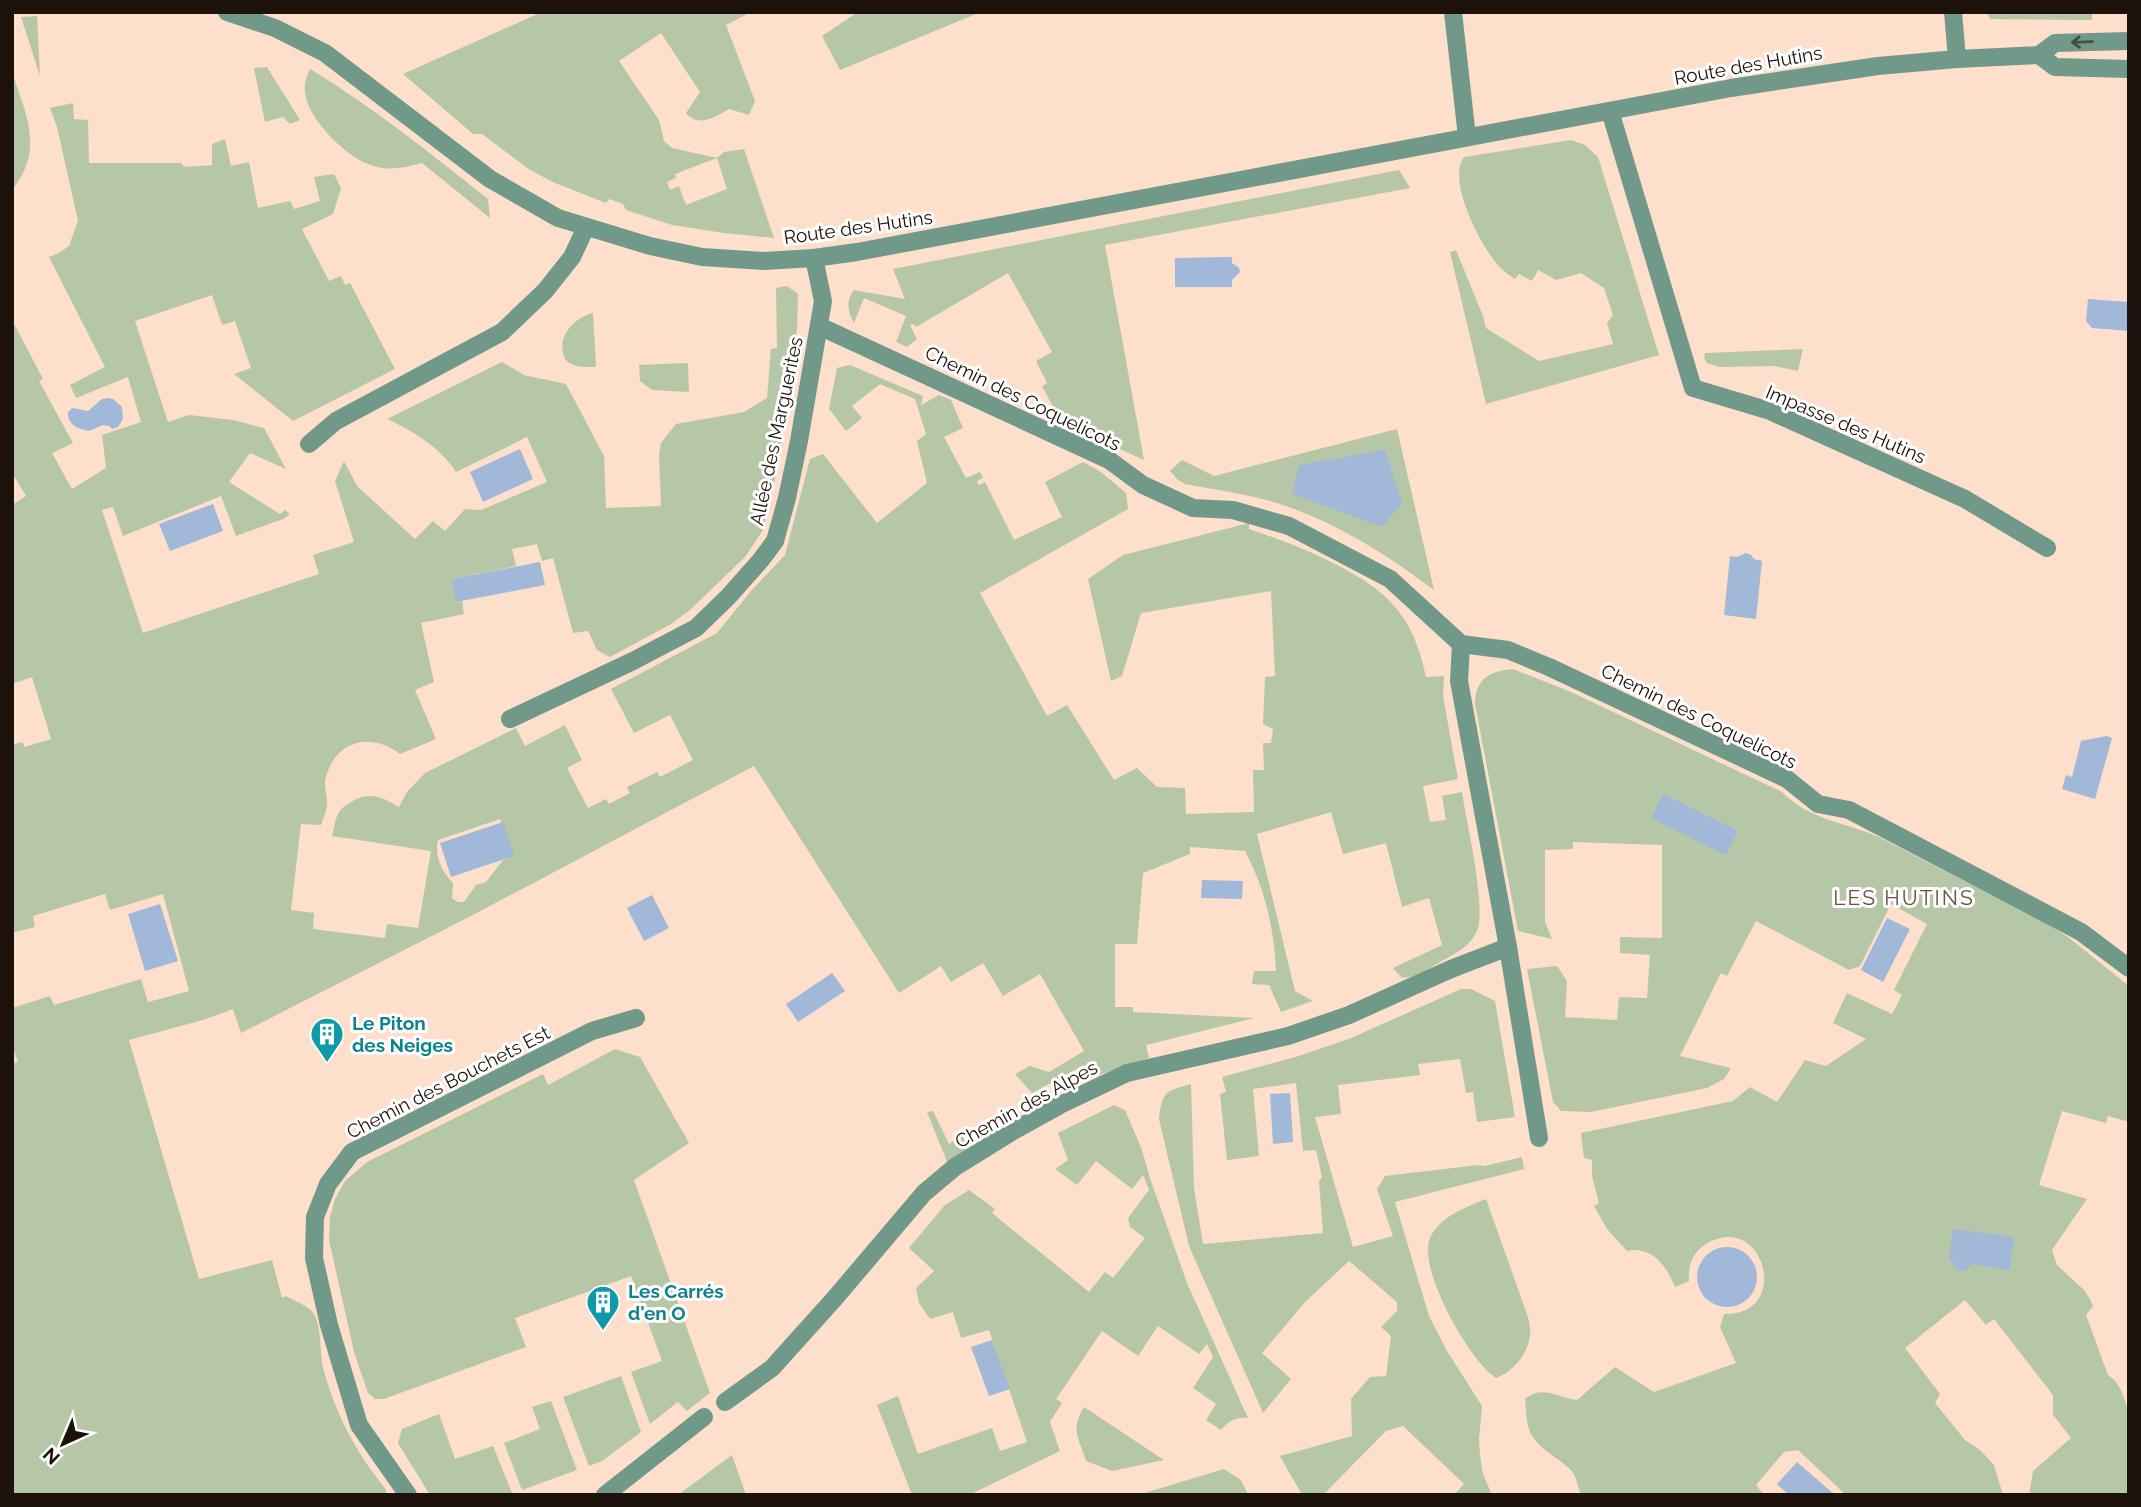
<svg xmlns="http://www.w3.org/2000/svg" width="2141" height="1507" font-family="Raleway,sans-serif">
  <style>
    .green { fill: #b6c7a7; fill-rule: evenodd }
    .water { fill: #a2b8d8 }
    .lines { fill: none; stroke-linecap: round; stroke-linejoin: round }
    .minor { stroke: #71998a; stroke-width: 18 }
    .oneway { stroke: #424f44 }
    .labels { text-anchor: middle; stroke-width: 6; stroke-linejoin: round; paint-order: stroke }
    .street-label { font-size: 19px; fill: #1c120b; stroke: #fff }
    .culture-label { font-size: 19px; font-weight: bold; fill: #0d838f; stroke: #fff; text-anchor: start }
    .neighbourhood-label { font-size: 21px; letter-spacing: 2px; fill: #69503f; stroke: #fff }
  </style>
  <rect width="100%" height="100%" fill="#fddfcb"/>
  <g class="green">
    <path d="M 542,12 L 751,12 L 726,25 L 755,101 L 749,115 L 729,109 C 715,117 699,128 686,113 L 700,92 L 661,33 L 619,61 L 659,120 L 664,141 L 672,148 L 717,158 L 724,152 L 744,149 L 774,238 L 724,233 L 672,225 L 626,210 L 623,204 L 609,199 L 606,203 L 555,183 L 530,170 L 482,134 L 473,134 L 403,74 ZM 717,158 L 727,189 L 686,205 L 679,186 L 670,190 L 667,182 L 676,178 L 675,174 Z"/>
    <polygon points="858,12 981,12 840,70 822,36"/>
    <polygon points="1986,12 2092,12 2092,20 1990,19"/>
    <polygon points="37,16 40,76 21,17"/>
    <polygon points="267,67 300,120 290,124 283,117 265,122 254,68"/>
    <path d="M 310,69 C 373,107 430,153 488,199 L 490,218 L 422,163 C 404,168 386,172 368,164 C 344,155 306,117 305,91 C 304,83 307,76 310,69 Z"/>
    <path d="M 12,72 C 26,115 45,150 12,190 Z"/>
    <path d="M 73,103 L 74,119 L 88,120 L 89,163 L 181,163 L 184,167 L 212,165 L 212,144 L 225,139 L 231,166 L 249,162 L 258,208 L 290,201 L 294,209 L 320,201 L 314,177 L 334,174 L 341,188 L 333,214 L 302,229 L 329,281 L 341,276 L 345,285 L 350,283 L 395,369 L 293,421 L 234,374 L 251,368 L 235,321 L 222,325 L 212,295 L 135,321 L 168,422 L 189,415 L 233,420 L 264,428 L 286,469 L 250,453 L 229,482 L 280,514 L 285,510 L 290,514 L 283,519 L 236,536 L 221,496 L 123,536 L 113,507 L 102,510 L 143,633 L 319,574 L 313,555 L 354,542 L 335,481 L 344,461 L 357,486 L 415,539 L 433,521 L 445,531 L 465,509 L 481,510 L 547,482 L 527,437 L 456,472 C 441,448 413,431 387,419 L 502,362 L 524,375 L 566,384 L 604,456 L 606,508 L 661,506 L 659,454 L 661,443 L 676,424 L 744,412 L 767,398 L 771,349 L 777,348 L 776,288 L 787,286 L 798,294 L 797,329 L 778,466 L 763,530 L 745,557 L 690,610 L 671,624 L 610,657 L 597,650 L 588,631 L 573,633 L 553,558 L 542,561 L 537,544 L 512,549 L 516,566 L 452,579 L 457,602 L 462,601 L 464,614 L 421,623 L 434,682 L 415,690 L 436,739 L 400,754 C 371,732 336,740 326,777 C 323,786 328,795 327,804 C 327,811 323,819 321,825 L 301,824 L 291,910 L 314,913 L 313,929 L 385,938 L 387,924 L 418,928 L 431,851 L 332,836 C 334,829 335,820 338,814 C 341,808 346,805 351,802 C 369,791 382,797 399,807 L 407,792 L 425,773 L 516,728 L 525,746 L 565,725 L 582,760 L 567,768 L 588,808 L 606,799 L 609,804 L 630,793 L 627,787 L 657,772 L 660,777 L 693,760 L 670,715 L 634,733 L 611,689 L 717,633 L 751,591 L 785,555 L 810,459 L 823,454 L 877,523 L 927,483 L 917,441 L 926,434 L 915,399 L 880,384 L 852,406 L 862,418 L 846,431 L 829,409 L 837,368 L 850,365 L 923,396 L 921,405 L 939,395 L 951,400 L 963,428 L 944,437 L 966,478 L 980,472 L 983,478 L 977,481 L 979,485 L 985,482 L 1014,540 L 1062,517 L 1045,482 L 1083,462 L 1101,472 L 1126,493 L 1128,509 L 980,593 L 1047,716 L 1067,705 L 1114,780 L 1137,768 L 1157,787 L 1185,788 L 1186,814 L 1254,812 L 1253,770 L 1264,770 L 1263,743 L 1271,743 L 1273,729 L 1263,724 L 1265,677 L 1275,676 L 1271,591 L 1141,613 L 1122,676 L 1111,681 L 1088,579 L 1123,555 L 1249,523 L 1249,529 C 1279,539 1306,549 1335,564 C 1390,592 1413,616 1426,677 L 1444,676 L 1443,696 L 1458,779 L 1423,786 L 1430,822 L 1446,820 L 1442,796 L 1462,792 C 1466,820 1487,908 1477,931 C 1470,947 1454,954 1440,962 C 1428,969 1415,980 1401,977 L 1393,968 L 1442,945 L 1429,898 L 1402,907 L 1386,843 L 1343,854 L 1331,812 L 1257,834 L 1295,991 L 1313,1001 L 1281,1012 L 1269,985 L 1252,984 L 1254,971 L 1276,971 C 1274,927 1265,889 1245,851 L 1190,847 L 1190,854 L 1143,873 L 1137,944 L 1115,944 L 1115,1007 L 1133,1007 L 1133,1012 L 1254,1018 L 1146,1045 L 1149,1058 L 1090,1078 L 1084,1065 L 1032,1093 L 1015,1074 L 1030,1066 L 1049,1072 L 1084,1051 L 1040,974 L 1003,996 L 983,963 L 951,982 L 941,966 L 899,993 L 754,766 L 471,916 L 241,1033 L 233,1009 L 203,1020 L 129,1040 L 199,1279 L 272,1260 L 282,1298 L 286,1296 C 294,1301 308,1305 314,1314 C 321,1325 320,1353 323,1367 C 334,1411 356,1453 385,1488 L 387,1495 L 12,1495 L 12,1064 L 18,1062 L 12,1046 L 12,1008 L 50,996 L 54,1005 L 141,979 L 148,1002 L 189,991 L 163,894 L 110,910 L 105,894 L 33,916 L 35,927 L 12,933 L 12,745 L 22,742 L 25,747 L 51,739 L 32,677 L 12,684 L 12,505 L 26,496 L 12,473 L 12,320 L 43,379 L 39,381 L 73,443 L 52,453 L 72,489 L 106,468 L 102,435 L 141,422 L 128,377 L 76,398 L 70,385 L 105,367 L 49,257 L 59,253 L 69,246 L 78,221 L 57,127 L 50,108 ZM 500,819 L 513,856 L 503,860 L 486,882 L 476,885 L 464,902 L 458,902 L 452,898 L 453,883 C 442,872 434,856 438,840 Z"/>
    <path d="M 1571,140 L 1585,145 L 1598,157 L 1659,355 L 1486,404 L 1450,252 L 1456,250 L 1483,316 L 1486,328 L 1539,361 L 1613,344 L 1607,323 L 1613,315 L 1604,288 L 1581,273 L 1556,280 L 1538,270 L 1532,281 L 1519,274 L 1515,279 C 1509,275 1503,271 1498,265 C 1481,246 1446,180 1464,157 Z"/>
    <path d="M 1399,170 L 1410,188 L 1105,245 L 1144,460 L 1057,421 L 1059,418 L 1042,386 L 1047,383 L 1036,361 L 1052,352 L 1008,273 L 916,327 L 914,324 L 910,325 L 917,339 L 907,347 L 896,342 L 906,316 L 864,298 L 854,323 C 847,312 846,300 854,290 L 905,299 L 893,269 Z"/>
    <path d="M 593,313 L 596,367 C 587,367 576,368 568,362 C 564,359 565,358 563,353 C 559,333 575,318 593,313 Z"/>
    <polygon points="1803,349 1798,371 1774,366 1720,367 1707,363 1704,358 1705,353"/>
    <polygon points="688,363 689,392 652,390 640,381 639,365"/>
    <path d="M 1397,429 L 1434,590 C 1388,555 1335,522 1280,504 C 1249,494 1216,490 1185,484 L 1177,479 L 1170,471 L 1182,460 L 1214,476 Z"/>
    <path d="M 1513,669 L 1571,692 L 1782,792 C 1809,820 1844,822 1879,837 L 2051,926 L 2068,937 L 2129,986 L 2129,1122 L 2108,1116 L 2106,1123 L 2062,1111 L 2039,1185 L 2087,1199 L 2052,1250 L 2057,1265 L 2084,1290 L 2090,1299 L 2093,1306 L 2086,1315 L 2108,1375 C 2138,1394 2129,1463 2129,1495 L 2029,1495 L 2033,1471 L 2071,1438 L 2053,1415 L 2053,1395 L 1994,1319 L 1986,1325 L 1965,1300 L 1905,1348 L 1940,1394 L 1935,1403 L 1965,1440 L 1980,1450 L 1994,1465 L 2003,1495 L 1846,1495 L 1798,1450 L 1784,1452 L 1756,1485 L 1764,1495 L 1581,1495 C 1578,1487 1576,1475 1570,1469 C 1556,1456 1539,1450 1530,1432 C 1526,1422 1526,1409 1525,1399 C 1542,1384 1559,1398 1577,1400 L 1615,1367 L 1654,1392 L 1736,1363 L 1720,1327 L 1724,1314 C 1793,1316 1764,1209 1706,1244 C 1692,1253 1688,1266 1689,1281 L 1675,1287 C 1667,1267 1652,1245 1627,1251 L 1607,1229 L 1594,1206 L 1599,1203 L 1592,1176 L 1592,1160 L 1584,1158 L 1581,1133 L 1733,1101 L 1750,1087 L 1777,1102 L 1805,1060 L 1826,1066 L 1866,1039 L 1833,1023 L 1847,993 L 1892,1014 L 1902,995 L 1894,990 L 1927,924 L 1891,904 L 1860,966 L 1849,970 L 1756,921 L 1727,976 L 1721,973 L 1680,1056 L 1731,1068 L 1724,1079 L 1707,1088 L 1591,1112 L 1561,1111 L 1553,1102 L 1527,969 L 1557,966 L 1567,981 L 1565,1017 L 1617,1020 L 1619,997 L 1647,998 L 1650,955 L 1620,953 L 1620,937 L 1662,938 L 1662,845 L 1573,842 L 1573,849 L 1545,850 L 1545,922 L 1552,939 L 1518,931 L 1475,704 C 1475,679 1490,671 1513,669 Z"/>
    <path d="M 1461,989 L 1471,989 L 1495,1001 L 1515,1117 L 1477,1122 L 1473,1092 L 1466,1093 L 1460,1059 L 1418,1064 L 1420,1075 L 1338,1085 L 1341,1114 L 1315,1117 L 1353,1247 L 1393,1236 L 1377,1189 L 1385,1176 L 1478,1165 L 1485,1166 L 1522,1157 L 1524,1169 L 1395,1202 L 1429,1316 L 1447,1351 L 1482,1406 L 1479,1440 L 1480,1456 L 1483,1474 L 1492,1495 L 1454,1495 L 1464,1484 L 1403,1426 L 1386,1431 L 1326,1492 L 1320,1495 L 1302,1495 L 1280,1456 L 1352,1436 L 1351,1399 L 1370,1377 L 1386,1376 L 1391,1336 L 1381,1327 L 1397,1311 L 1397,1302 L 1349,1261 L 1305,1302 L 1262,1353 L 1291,1379 L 1263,1413 L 1189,1246 L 1159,1119 C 1162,1092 1165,1091 1191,1084 L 1194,1188 L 1203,1244 L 1323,1233 L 1319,1181 L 1322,1177 L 1316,1150 L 1303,1151 L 1296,1083 L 1253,1089 L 1259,1156 L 1227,1160 L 1220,1094 L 1226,1092 L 1222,1077 L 1299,1056 L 1351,1038 Z"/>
    <polygon points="615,1049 640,1057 689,1143 634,1180 710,1393 687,1411 678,1402 650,1424 631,1372 662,1361 631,1276 515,1318 526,1347 384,1399 375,1399 368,1393 354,1352 329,1240 330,1217 335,1199 345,1181 367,1162 543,1074 548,1085"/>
    <path d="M 1114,1105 L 1125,1110 L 1142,1150 L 1150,1178 L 1187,1283 L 1248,1418 C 1235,1417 1229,1421 1221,1430 L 1206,1420 L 1216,1404 L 1193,1388 L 1213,1357 L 1207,1344 L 1199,1354 L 1158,1326 L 1138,1356 L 1102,1331 L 1056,1399 L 1062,1403 L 1050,1422 L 1060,1451 L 969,1495 L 912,1495 L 877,1405 L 898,1396 L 918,1454 L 992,1428 L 1000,1451 L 1027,1442 L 989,1330 L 961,1338 L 953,1312 L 930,1319 L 919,1303 L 916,1288 L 934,1271 L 909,1248 L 945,1205 L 969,1190 L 995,1209 L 992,1213 L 1089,1292 L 1105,1272 L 1113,1278 L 1145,1238 L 1130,1227 L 1128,1218 L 1149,1190 L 1143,1175 L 1132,1189 L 1096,1161 L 1077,1185 L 1055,1169 L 1068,1160 L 1058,1133 Z"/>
    <polygon points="933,1111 949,1144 963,1135 967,1151 948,1164 927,1112"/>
    <path d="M 1486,1199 L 1528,1317 C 1529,1322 1531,1329 1530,1335 C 1528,1354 1513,1372 1496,1378 C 1469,1361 1417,1268 1430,1238 C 1440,1216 1467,1207 1486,1199 Z"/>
    <polygon points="621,1376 641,1432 602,1461 589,1466 563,1397"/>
    <polygon points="551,1401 577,1470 522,1490 504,1443 540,1429 532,1407"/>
    <path d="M 1084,1407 L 1164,1460 L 1112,1471 L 1086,1461 C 1079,1438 1070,1429 1084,1407 Z"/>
    <polygon points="439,1414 455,1459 493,1446 513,1495 430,1495 398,1443 402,1429"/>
    <polygon points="732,1455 746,1495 678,1495"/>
    <polygon points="1224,1469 1241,1480 1248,1495 1138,1495"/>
  </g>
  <g class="water">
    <polygon points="1232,257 1232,263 1239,268 1240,272 1232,280 1232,287 1175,287 1175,258"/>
    <polygon points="2088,299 2129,302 2129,331 2092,328 2086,321"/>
    <path d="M 108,398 L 113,399 L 122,407 L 123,419 L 118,427 L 112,429 L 109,426 L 103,425 L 89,431 C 79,429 67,425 68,412 L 72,408 L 88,411 L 102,399 Z"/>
    <polygon points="520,449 533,479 483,502 470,472"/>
    <polygon points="1385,450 1402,503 1382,527 1292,494 1299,465"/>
    <polygon points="213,504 223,531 170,551 159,524"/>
    <polygon points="1746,553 1751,555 1754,559 1762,561 1756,619 1724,615 1730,556 1737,557"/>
    <polygon points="540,562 545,585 456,602 452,579"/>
    <polygon points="2107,736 2112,738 2095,799 2062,789 2066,775 2072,777 2081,741"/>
    <polygon points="1663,794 1738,831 1726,855 1651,818"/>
    <polygon points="503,822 514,856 451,877 440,843"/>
    <polygon points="1202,880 1243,881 1242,899 1201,898"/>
    <polygon points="652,895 669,928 644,941 627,908"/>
    <polygon points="160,904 178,961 145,971 128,914"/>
    <polygon points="1887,918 1910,929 1883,982 1861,970"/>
    <polygon points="832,973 845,991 798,1022 786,1004"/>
    <polygon points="1290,1093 1293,1142 1273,1144 1270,1094"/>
    <polygon points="1953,1229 2014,1237 2010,1270 1972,1264 1966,1270 1961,1271 1955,1268 1953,1261 1949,1261"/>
    <circle cx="1727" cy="1277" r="30"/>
    <polygon points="992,1340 1010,1389 989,1396 971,1347"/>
    <polygon points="1797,1462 1835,1495 1789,1495 1777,1484"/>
  </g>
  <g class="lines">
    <g class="minor">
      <polyline points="227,12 275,28 325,53 490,179 558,218 650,246 702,257 764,261 814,258 857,252 1731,88 1878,66 1957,59 2039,55 2055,43 2129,41"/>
      <polyline points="1453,12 1467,137"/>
      <polyline points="1953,12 1957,59"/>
      <polyline points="2039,55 2055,67 2129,69"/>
      <polyline points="1610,111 1693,388 1770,411 1965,499 2047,548"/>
      <polyline points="819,326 1109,460 1143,485 1193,508 1233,510 1289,526 1390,579 1461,644 1508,650 1549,667 1787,779 1818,804 1849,810 2081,932 2129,968"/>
      <polyline points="309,444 336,421 502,332 545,291 572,257 586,227"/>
      <polyline points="1461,644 1459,681 1508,947 1539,1138"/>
      <polyline points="510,719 633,661 696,628 728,597 760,561 775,541 787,498 799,441 823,301 814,258"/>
      <polyline points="725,1402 772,1368 835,1298 924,1193 955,1167 1013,1131 1060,1105 1127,1073 1288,1036 1349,1015 1451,969 1508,947"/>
      <polyline points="408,1495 359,1425 329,1325 314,1258 315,1217 328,1184 352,1152 592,1031 636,1018"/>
      <polyline points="605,1495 704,1417"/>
    </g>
  </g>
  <defs><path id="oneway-shaft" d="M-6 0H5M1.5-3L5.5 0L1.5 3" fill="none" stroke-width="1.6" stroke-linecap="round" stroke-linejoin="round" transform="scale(1.75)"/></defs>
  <use class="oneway" href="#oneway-shaft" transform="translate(2082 42) rotate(178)"/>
  <defs>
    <symbol id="building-pin" viewBox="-11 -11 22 30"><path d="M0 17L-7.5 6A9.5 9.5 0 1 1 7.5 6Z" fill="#0f9aa8" stroke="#fff"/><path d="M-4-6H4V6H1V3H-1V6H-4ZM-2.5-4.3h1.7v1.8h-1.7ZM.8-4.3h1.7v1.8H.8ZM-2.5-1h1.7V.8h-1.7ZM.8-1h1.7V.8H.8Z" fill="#fff"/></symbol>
  </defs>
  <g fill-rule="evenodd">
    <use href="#building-pin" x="308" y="1015" width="38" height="52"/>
    <use href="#building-pin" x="584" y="1283" width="38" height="52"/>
  </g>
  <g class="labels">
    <g class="street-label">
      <text transform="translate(1748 65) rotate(-10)" y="7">Route des Hutins</text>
      <text transform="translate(858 227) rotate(-8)" y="7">Route des Hutins</text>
      <text transform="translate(1023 398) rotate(26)" y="7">Chemin des Coquelicots</text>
      <text transform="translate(1846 424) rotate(23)" y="7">Impasse des Hutins</text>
      <text transform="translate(776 431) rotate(-78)" y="7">Allée des Marguerites</text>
      <text transform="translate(1699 716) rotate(26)" y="7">Chemin des Coquelicots</text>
      <text transform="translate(448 1082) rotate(-27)" y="7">Chemin des Bouchets Est</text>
      <text transform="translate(1026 1104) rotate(-29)" y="7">Chemin des Alpes</text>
    </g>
    <g class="culture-label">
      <text x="352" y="1030">Le Piton<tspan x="352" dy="22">des Neiges</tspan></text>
      <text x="628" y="1298">Les Carrés<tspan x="628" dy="22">d'en O</tspan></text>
    </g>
    <g class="neighbourhood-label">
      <text x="1904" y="905">LES HUTINS</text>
    </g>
  </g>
  <rect width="2141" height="1507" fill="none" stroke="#1c120b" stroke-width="28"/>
  <g transform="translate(63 1444) rotate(224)" stroke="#ffffff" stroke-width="5" paint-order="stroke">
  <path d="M0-5L12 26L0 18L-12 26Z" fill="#1c120b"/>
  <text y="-10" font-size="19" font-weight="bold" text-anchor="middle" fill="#1c120b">N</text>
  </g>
</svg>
